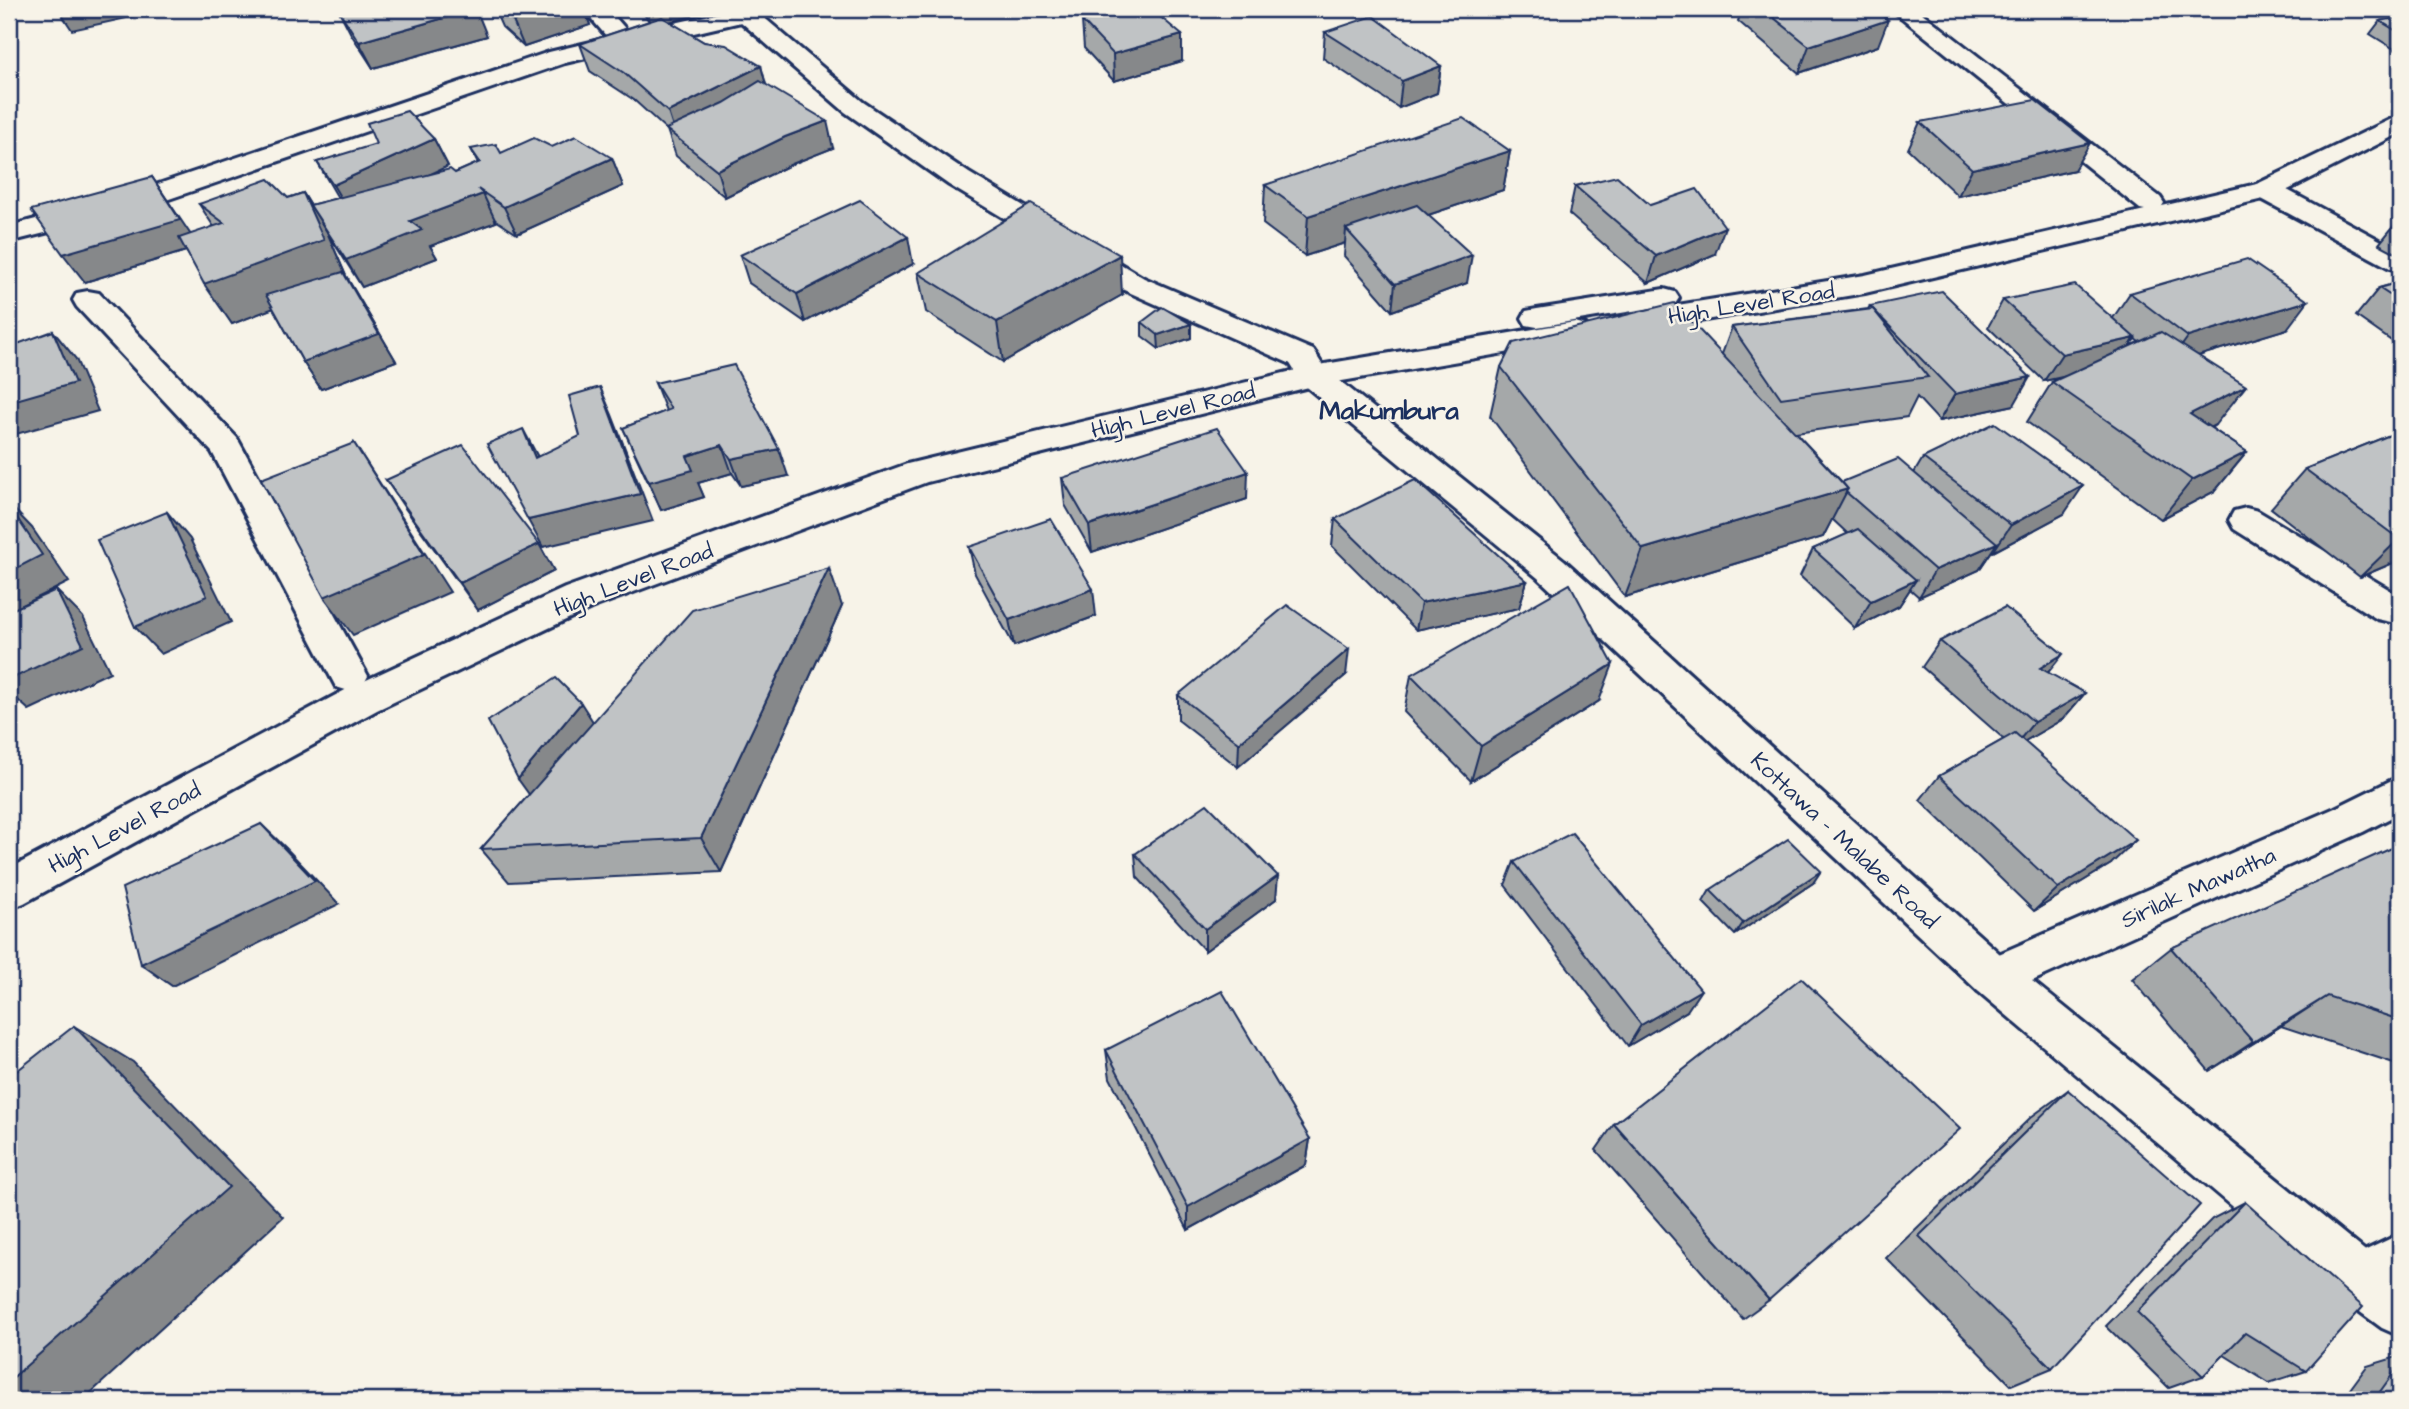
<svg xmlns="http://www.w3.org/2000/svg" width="2409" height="1409" font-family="'Architects Daughter',sans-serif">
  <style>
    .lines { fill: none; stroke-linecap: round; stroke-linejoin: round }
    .minor-casing { stroke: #1b2f5e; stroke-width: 6 }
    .tertiary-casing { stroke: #1b2f5e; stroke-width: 6 }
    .trunk-casing { stroke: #1b2f5e; stroke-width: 6 }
    .minor { fill: #f7f3e8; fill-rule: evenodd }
    .tertiary { fill: #f7f3e8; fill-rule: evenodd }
    .trunk { fill: #f7f3e8; fill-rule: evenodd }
    .wall { fill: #a5a8a9; stroke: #1b2f5e; stroke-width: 2; fill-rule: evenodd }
    .shaded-wall { fill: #86888a; stroke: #1b2f5e; stroke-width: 2 }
    .building { fill: #c0c3c5; stroke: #1b2f5e; stroke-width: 2 }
    .labels { text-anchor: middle; stroke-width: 5; stroke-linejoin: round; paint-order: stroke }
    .street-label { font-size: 23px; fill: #1b2f5e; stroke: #f7f3e8 }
    .quarter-label { font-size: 26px; font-weight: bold; fill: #1b2f5e; stroke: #f7f3e8 }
  </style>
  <rect width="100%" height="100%" fill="#f7f3e8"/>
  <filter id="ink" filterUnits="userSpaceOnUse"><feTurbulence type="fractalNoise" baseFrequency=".0143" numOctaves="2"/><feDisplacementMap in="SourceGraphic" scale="14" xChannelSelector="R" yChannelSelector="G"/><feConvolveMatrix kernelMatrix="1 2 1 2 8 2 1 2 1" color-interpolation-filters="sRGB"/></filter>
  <g filter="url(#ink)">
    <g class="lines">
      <defs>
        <g id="minor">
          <polygon points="583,9 608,9 629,33 738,9 754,9 863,102 969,173 1144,278 1313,350 1318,357 1313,364 1302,367 1291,364 1124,290 949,185 845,112 741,22 565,63 137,210 9,242 9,226 117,198 549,52 608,38"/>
          <polygon points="1891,9 1917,9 2160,197 2164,203 2160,209 2150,211 2140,209"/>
          <polygon points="2266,182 2276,184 2400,251 2400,271 2390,268 2256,196 2252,190 2256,184"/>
          <polygon points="88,291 99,293 237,438 368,676 362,687 349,691 336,687 212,452 77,307 73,300 77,293"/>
          <polygon points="2246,508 2258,511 2400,596 2400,624 2377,619 2234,529 2229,520 2234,511"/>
          <polygon points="2400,776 2400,813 2363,832 2010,991 1994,997 1978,991 1972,977 1978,963 2335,808"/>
          <polygon points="2400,1234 2400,1286 2359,1305 2341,1298 2334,1280 2341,1262"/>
        </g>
        <polygon id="tertiary" points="1302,347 1313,350 1325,369 1564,560 2010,963 2400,1279 2400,1336 2382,1328 2341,1298 1978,991 1538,578 1302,383 1286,357 1291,350"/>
        <g id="trunk">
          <polygon points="2400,115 2400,133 2276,196 1865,293 1634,332 1623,329 1619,322 1623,315 1634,312 1865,275 2257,184"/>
          <polygon points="1664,289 1675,292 1679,298 1675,304 1537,327 1526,325 1522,318 1526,311 1537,309"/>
          <polygon points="1575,322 1586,325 1590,332 1586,339 1313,386 927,482 591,608 377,710 24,903 9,909 9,869 349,688 565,588 907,464 1313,366"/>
        </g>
      </defs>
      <use href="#minor" class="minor-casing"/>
      <use href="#tertiary" class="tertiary-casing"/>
      <use href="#trunk" class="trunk-casing"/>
      <use href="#minor" class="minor"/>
      <use href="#tertiary" class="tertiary"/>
      <use href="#trunk" class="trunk"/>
    </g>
    <g class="wall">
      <polygon points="338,9 487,36 373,68 351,34"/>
      <polygon points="494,9 584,9 590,25 524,47 502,27"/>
      <polygon points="640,9 700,9 701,14 670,22 704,42 761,66 766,85 833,148 792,164 725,197 676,156 667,130 634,100 590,71 580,44 649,21"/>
      <polygon points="1742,9 1874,9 1878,46 1799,73 1738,21"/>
      <polygon points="2400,17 2400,52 2399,52 2370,34 2380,21"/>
      <polygon points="1082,21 1182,61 1114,81 1084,48"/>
      <polygon points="1325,32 1441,66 1437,93 1399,108 1323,58"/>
      <polygon points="1920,122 2074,170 1958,196 1908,149"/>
      <polygon points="434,139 448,166 428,175 455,173 478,163 471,149 501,153 552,147 612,158 623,186 517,234 494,219 496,222 430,246 437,258 362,287 327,232 346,276 396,361 321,389 303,362 273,308 232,324 186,251 85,282 152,177 190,235 214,227 199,204 288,198 303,193 327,232 310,205 338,198 317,162"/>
      <polygon points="1510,151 1503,190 1428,215 1467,283 1392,311 1344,256 1345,243 1305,256 1263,224 1265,185"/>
      <polygon points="1575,186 1650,205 1715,254 1648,283 1569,214"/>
      <polygon points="2400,218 2400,255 2379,244"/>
      <polygon points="740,255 913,264 805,322 749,283"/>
      <polygon points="918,273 1122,295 1003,362 926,312"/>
      <polygon points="2400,282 2400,347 2356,316 2379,288"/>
      <path d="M 2130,293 L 2287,329 L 2198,356 L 2215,425 L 2211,428 L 2247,452 L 2215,491 L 2161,519 L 2027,422 L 2052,382 L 2063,377 L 2044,381 L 1988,327 L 2003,300 L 2113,318 ZM 2135,339 L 2139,342 L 2129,346 Z"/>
      <polygon points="1870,306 2014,405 1939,421 1917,397 1907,417 1796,433 1842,482 1914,473 1923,458 2064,514 1993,552 1992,551 1979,570 1919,597 1910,589 1899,606 1855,628 1800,576 1813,549 1848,534 1832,519 1823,537 1625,597 1490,416 1501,367 1722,354 1732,327 1868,309"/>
      <polygon points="1142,322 1191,324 1191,338 1159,349 1142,336"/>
      <polygon points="655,383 788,476 741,486 732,473 698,483 704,497 661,510 623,428 666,411"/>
      <polygon points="2400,431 2400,560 2360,577 2271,508 2305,469"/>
      <polygon points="1062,478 1247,499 1092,552 1065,505"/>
      <polygon points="386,480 539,544 554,571 478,610 404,507"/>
      <polygon points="1335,519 1527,581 1519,608 1416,630 1332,546"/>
      <polygon points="969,547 1096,616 1014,646 975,574"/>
      <polygon points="842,606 721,872 509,882 481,849 593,722"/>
      <polygon points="1940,641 2048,673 2085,693 2063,719 2025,741 2111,864 2034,911 1920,800 1939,776 2004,739 1922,667"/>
      <polygon points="1346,675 1238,767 1178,720 1178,695"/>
      <polygon points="1411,675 1599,701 1471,781 1404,712"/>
      <polygon points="2400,853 2400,1065 2281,1026 2209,1071 2132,979 2171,948"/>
      <polygon points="1135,854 1276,899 1205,951 1137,877"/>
      <polygon points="1514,862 1687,1011 1628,1046 1505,885"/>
      <polygon points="1813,883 1735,935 1703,902 1710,890"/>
      <polygon points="1106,1050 1310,1139 1306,1165 1188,1230 1110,1078"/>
      <polygon points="2068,1090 2052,1368 2011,1385 1886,1258 2031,1117"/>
      <polygon points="1614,1124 1769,1300 1743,1319 1596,1150"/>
      <polygon points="2245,1202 2306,1371 2269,1383 2224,1355 2203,1376 2169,1388 2106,1326 2212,1219"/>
      <polygon points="2400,1356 2400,1400 2342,1400 2367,1366"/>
    </g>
    <g class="shaded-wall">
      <polygon points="58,9 168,9 72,30"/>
      <polygon points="476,9 487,36 373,68 359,42"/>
      <polygon points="549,9 584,9 590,25 524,47 513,21"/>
      <polygon points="646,9 700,9 701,14 652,26"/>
      <polygon points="1888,20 1878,46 1799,73 1809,46"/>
      <polygon points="1182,35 1182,61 1114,81 1113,54"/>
      <polygon points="761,66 768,93 676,137 668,112"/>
      <polygon points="1441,66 1437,93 1399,108 1402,81"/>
      <polygon points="827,121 833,148 792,164 725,197 717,170 785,137"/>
      <polygon points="434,139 448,166 349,212 333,185"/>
      <polygon points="2090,143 2074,170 1958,196 1972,169"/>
      <polygon points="1510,151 1503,190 1356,239 1346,229 1345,243 1305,256 1308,216"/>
      <polygon points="612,158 623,186 517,234 504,207"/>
      <polygon points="152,177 199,247 85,282 63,254"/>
      <polygon points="303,193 327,232 346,276 396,361 321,389 303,362 348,280 232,324 204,284"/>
      <polygon points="483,194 496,222 430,246 437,258 362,287 346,260 410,221"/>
      <polygon points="1725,227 1715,254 1648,283 1656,256"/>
      <polygon points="908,237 913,264 805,322 797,294"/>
      <polygon points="1120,255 1122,295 1003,362 997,322"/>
      <polygon points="1472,255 1467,283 1392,311 1395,284"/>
      <polygon points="2308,301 2287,329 2168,365 2188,337"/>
      <polygon points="1191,324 1191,338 1159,349 1158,335"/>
      <polygon points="53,331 76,359 98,411 9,436 9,402"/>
      <polygon points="2135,338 2117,365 2044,381 2062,354"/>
      <polygon points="2030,377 2014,405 1939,421 1955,394"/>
      <polygon points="2246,386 2215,425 2161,453 2190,414"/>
      <polygon points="600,387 612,415 653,521 543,547 528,520 640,494"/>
      <polygon points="523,429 538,457 535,458"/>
      <polygon points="354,443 450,592 353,635 324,597"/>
      <polygon points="722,445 732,473 698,483 704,497 661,510 649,482 687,456"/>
      <polygon points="779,449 788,476 741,486 731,459"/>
      <polygon points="2247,452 2215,491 2161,519 2192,480"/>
      <polygon points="1248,472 1247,499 1092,552 1089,525"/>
      <polygon points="2083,486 2064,514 1993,552 2011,525"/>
      <polygon points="1848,489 1823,537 1625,597 1643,549"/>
      <polygon points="9,504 32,528 69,582 9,612"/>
      <polygon points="167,512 190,539 231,622 161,654 135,627"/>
      <polygon points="2400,538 2400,560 2360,577 2399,539"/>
      <polygon points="1997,543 1979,570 1919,597 1935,570"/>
      <polygon points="539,544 554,571 478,610 460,583"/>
      <polygon points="829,568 842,606 721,872 701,838"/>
      <polygon points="1916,580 1899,606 1855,628 1871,601"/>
      <polygon points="1527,581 1519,608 1416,630 1421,603"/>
      <polygon points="1093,589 1096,616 1014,646 1009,620"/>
      <polygon points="56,590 83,617 110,672 29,710 9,692 9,680"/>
      <polygon points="1349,649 1346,675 1238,767 1239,743"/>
      <polygon points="2063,654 2042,680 2040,668"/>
      <polygon points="1613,664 1599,701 1471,781 1481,746"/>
      <polygon points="2085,693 2063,719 2013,748 2034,722"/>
      <polygon points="581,703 597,728 536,804 518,779"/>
      <polygon points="261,824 286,848 339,904 172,986 141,964"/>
      <polygon points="2136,840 2111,864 2034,911 2058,888"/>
      <polygon points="1821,871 1813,883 1735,935 1743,923"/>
      <polygon points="1278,876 1276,899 1205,951 1205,929"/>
      <polygon points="1701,990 1687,1011 1628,1046 1641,1025"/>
      <polygon points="2327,996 2281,1026 2209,1071 2253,1042"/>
      <polygon points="74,1026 133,1062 283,1217 83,1400 9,1400 9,1381"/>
      <polygon points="1310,1139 1306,1165 1188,1230 1188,1207"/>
    </g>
    <g class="building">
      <polygon points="338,9 476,9 359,42"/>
      <polygon points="500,9 549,9 513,21"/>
      <polygon points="1128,9 1151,9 1182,35 1113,54 1082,21"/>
      <polygon points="1763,9 1874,9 1888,20 1809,46"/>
      <polygon points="1373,16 1441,66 1402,81 1325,32"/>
      <polygon points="662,17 704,42 726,45 761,66 668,112 624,73 580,44"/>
      <polygon points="2400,17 2400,33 2380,21"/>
      <polygon points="760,81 827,121 785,137 717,170 666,129 724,103"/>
      <polygon points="2035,100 2090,143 1972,169 1920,122"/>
      <polygon points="407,111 434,139 333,185 317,162 376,144 367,123"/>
      <polygon points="1463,118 1510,151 1308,216 1265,185"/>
      <polygon points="576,136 612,158 504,207 478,189 483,194 410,221 422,230 346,260 310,205 450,169 455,173 480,162 471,149 496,144 501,153 534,138 552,147"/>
      <polygon points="1617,176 1650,205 1697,189 1725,227 1656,256 1575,186"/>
      <polygon points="152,177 180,220 63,254 31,210"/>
      <polygon points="269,179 288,198 303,193 324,240 204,284 179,238 224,223 199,204"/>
      <polygon points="860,200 908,237 797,294 740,255"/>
      <polygon points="1031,204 1120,255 997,322 918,273"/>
      <polygon points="1417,205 1472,255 1395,284 1346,229"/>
      <polygon points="2247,259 2308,301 2188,337 2130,293"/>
      <polygon points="343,272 379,334 303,362 266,295"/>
      <polygon points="2400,282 2400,302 2379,288"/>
      <polygon points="2075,285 2135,338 2062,354 2003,300"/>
      <polygon points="1942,291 2030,377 1955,394 1870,306"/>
      <polygon points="1674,303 1848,489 1643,549 1501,367 1513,343"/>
      <polygon points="1162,307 1191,324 1158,335 1142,322"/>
      <polygon points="1873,309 1928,377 1781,398 1732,327"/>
      <polygon points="53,331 75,383 9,402 9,347"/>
      <polygon points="2161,332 2246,386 2190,414 2247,452 2192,480 2052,382"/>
      <polygon points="734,365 779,449 731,459 722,445 687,456 693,470 649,482 623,428 671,409 655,383"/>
      <polygon points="600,387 640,494 528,520 487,444 523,429 535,458 580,436 569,396"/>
      <polygon points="1995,423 2083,486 2011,525 1923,458"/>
      <polygon points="1217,428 1248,472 1089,525 1062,478"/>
      <polygon points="2400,431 2400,538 2399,539 2305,469"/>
      <polygon points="354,443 424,554 324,597 261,479"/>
      <polygon points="463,445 539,544 460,583 386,480"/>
      <polygon points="1898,459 1997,543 1935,570 1846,492 1848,489 1842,482"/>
      <polygon points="1415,480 1527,581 1421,603 1335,519"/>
      <polygon points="9,506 42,555 9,572"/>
      <polygon points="167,512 207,596 135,627 97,540"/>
      <polygon points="1051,519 1093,589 1009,620 969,547"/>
      <polygon points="1858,529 1916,580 1871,601 1813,549"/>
      <polygon points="829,568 701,838 481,849 692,610"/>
      <polygon points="1570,584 1613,664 1481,746 1411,675"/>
      <polygon points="56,590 83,645 9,680 9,611"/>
      <polygon points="1287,605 1349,649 1239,743 1178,695"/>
      <polygon points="2005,607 2063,654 2040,668 2085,693 2034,722 1940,641"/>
      <polygon points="556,678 581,703 518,779 488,721"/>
      <polygon points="2015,733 2136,840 2058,888 1939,776"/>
      <polygon points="1207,804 1278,876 1205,929 1135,854"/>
      <polygon points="261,824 315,881 141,964 122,888"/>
      <polygon points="1572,833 1701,990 1641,1025 1514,862"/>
      <polygon points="1788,839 1821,871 1743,923 1710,890"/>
      <polygon points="2394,847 2400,853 2400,1020 2327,996 2253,1042 2171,948"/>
      <polygon points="1801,978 1960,1129 1769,1300 1614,1124"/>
      <polygon points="1222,991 1310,1139 1188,1207 1106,1050"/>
      <polygon points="74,1026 229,1187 9,1381 9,1077"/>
      <polygon points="2068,1090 2200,1205 2052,1368 1919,1236"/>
      <polygon points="2245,1202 2363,1307 2306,1371 2245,1333 2203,1376 2137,1312"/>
      <polygon points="2400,1364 2400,1400 2374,1400"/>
    </g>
  </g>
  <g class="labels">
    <g class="street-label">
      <text transform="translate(1751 303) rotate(-9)" y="8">High Level Road</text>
      <text transform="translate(1173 410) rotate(-14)" y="8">High Level Road</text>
      <text transform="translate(633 579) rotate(-21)" y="8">High Level Road</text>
      <text transform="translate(124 827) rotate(-28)" y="8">High Level Road</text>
      <text transform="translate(1845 840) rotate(43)" y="8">Kottawa - Malabe Road</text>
      <text transform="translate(2198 887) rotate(-24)" y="8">Sirilak Mawatha</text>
    </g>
    <g class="quarter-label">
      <text x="1389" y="419">Makumbura</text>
    </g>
  </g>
  <rect width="2409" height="1409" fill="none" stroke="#f7f3e8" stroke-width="35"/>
  <rect x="18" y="18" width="2374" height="1374" fill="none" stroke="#1b2f5e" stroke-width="2.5" filter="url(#ink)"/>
</svg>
